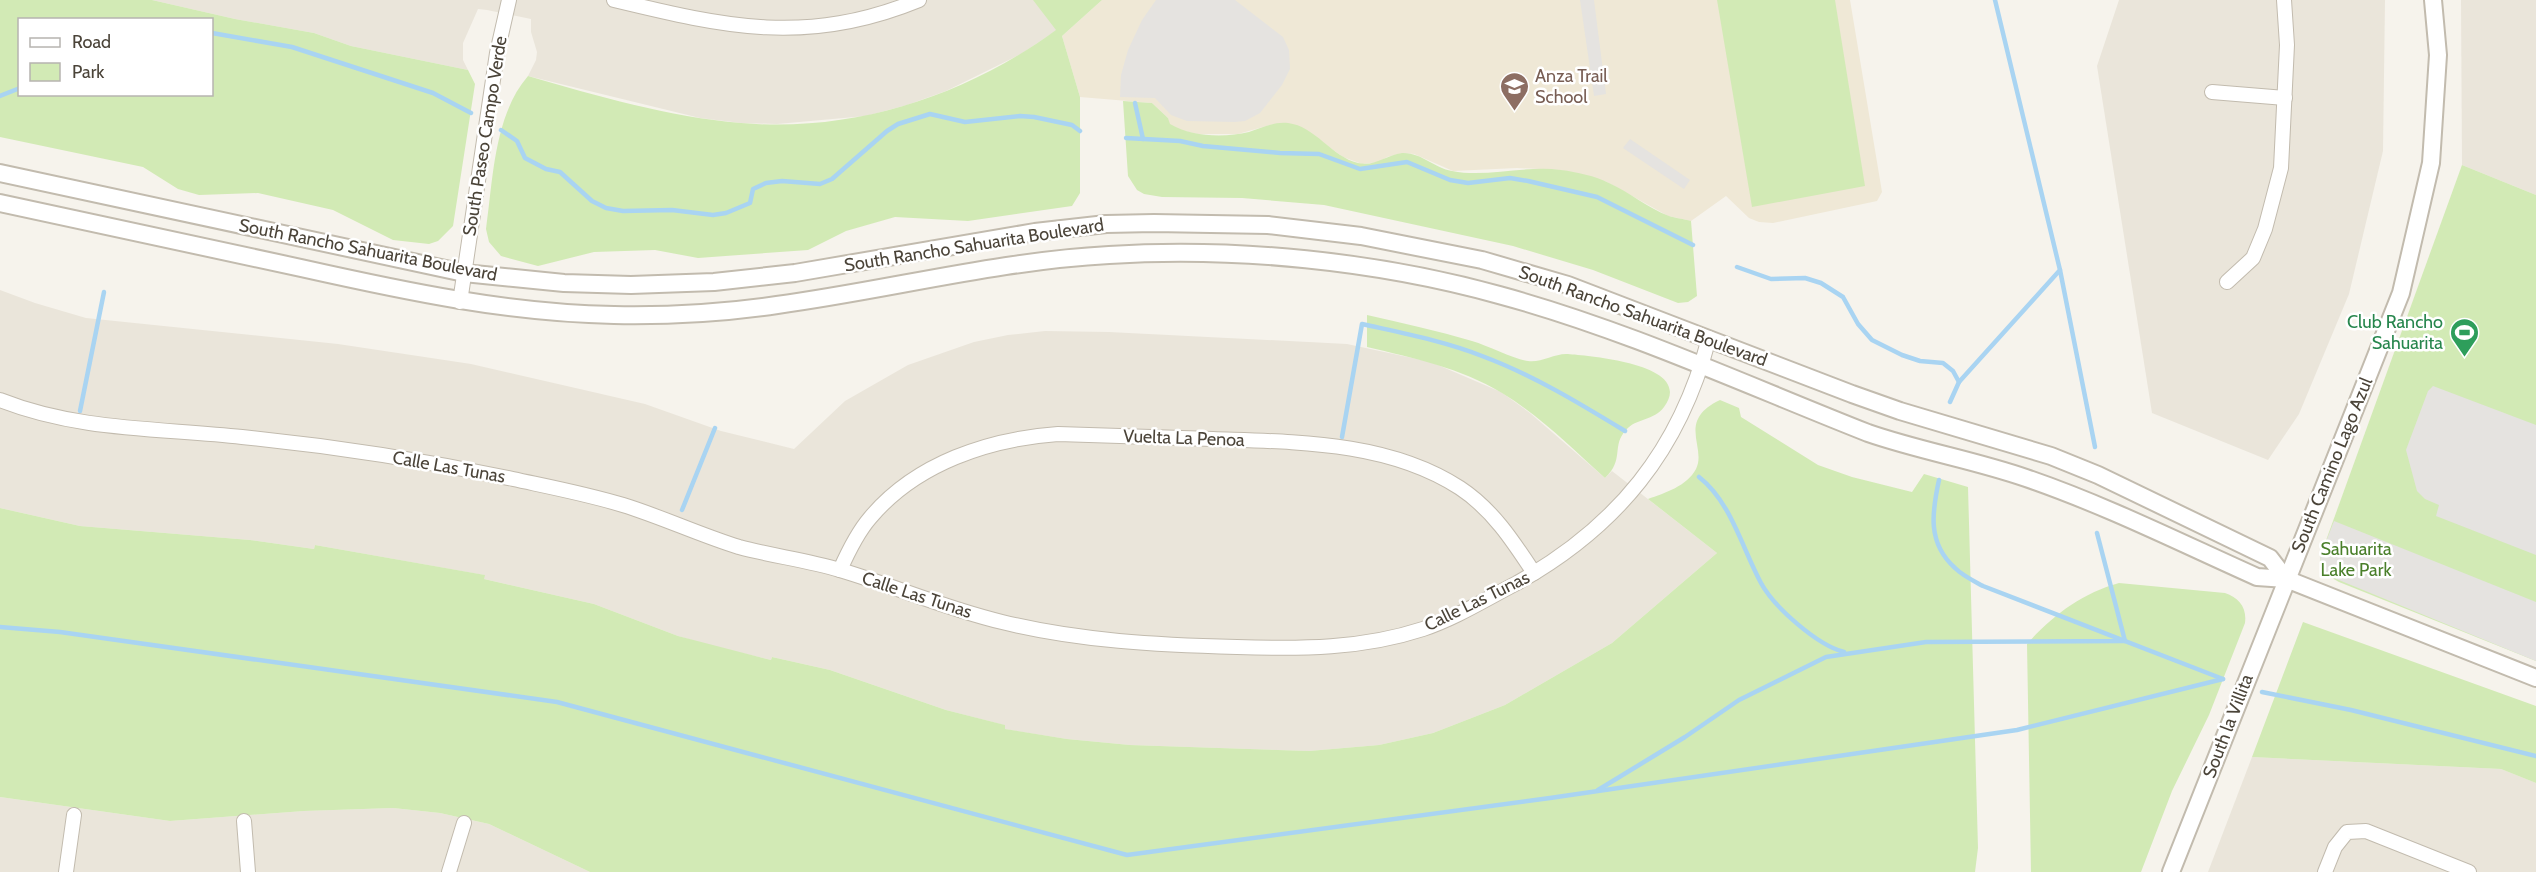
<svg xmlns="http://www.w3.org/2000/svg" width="2536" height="872" font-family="Cabin,sans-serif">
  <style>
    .residential { fill: #eae5da }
    .education { fill: #efe8d6 }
    .green { fill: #d2eab5; fill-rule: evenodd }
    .parking { fill: #e5e3e0 }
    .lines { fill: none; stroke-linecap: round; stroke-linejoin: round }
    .stream { stroke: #a9d4f2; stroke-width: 4.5 }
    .minor-casing { stroke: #c2bbae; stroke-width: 16 }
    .tertiary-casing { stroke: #c2bbae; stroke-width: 20 }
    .minor { stroke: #fff; stroke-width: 14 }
    .tertiary { stroke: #fff; stroke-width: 16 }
    .labels { text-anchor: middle; stroke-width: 5; stroke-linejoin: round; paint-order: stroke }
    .education-label { font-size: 18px; fill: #785e54; stroke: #fff; text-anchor: start }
    .street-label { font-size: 18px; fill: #4b4439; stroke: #fff }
    .leisure-label { font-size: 18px; fill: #27864d; stroke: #fff; text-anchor: end }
    .park-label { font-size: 18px; fill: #4a7f2a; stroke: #fff }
  </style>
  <rect width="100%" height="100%" fill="#f6f3ec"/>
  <g class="residential">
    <polygon points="152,0 1102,0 1021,54 946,91 907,105 866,116 777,124 741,123 700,118 528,76 536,60 537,52 531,32 531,19 487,10 478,9 463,43 463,60 468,70 351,46 314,33 235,19"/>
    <polygon points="2119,0 2385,0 2383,151 2349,294 2299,414 2268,460 2152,413 2097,66"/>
    <polygon points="2461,0 2536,0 2536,195 2462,165"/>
    <polygon points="0,290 35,303 86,318 338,344 471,364 645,404 721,431 794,449 845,401 908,365 974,342 1008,335 1045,331 1109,332 1347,344 1431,362 1501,392 1530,413 1605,478 1612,471 1717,553 1612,643 1505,705 1433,733 1379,745 1309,751 1130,745 1067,739 1004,729 1004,725 946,710 830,670 772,657 771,660 708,645 678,636 594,604 484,579 484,575 315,545 314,549 250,540 80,526 0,508"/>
    <polygon points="2252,757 2501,769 2536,783 2536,872 2208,872"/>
    <polygon points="0,797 170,821 304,811 393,808 440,813 489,824 590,872 0,872"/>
  </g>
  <polygon class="education" points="1102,0 1850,0 1882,192 1877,201 1773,223 1759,222 1749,218 1726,196 1691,221 1668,216 1607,182 1560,170 1517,168 1453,171 1414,154 1403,153 1387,157 1379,162 1362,164 1343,157 1306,130 1274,124 1238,134 1198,134 1179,130 1169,124 1168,118 1152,103 1080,97 1062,36"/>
  <g class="green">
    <path d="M 0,0 L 152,0 L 235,19 L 314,33 L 351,46 L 468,70 L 475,84 L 453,226 L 438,241 L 429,244 L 393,240 L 333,210 L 258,193 L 199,195 L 178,189 L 143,167 L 0,137 ZM 20,20 L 212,20 L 212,94 L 20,94 Z"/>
    <path d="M 1033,0 L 1102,0 L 1062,36 L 1080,97 L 1080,193 L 1072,206 L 968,221 L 895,217 L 846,231 L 808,250 L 698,258 L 655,250 L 594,252 L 538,266 L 501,256 L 489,242 L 486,229 C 493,180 494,115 528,76 C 597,96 669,117 741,123 C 853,133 966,96 1056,30 Z"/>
    <polygon points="1717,0 1835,0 1865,186 1752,207"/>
    <path d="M 1123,101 L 1152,103 L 1168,118 L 1170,124 C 1192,137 1224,138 1249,132 C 1261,128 1275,121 1288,123 C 1315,126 1332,157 1358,163 C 1375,167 1386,155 1402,153 C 1421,152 1434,168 1452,171 C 1486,178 1525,165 1561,170 C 1577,172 1595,176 1609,183 C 1629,192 1648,208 1669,216 C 1675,218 1684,219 1691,221 L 1697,296 L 1688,302 L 1678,303 L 1593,270 L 1513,246 L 1324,205 L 1242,198 L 1162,197 L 1144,194 L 1137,190 L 1128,176 Z"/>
    <path d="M 2462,165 L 2536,195 L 2536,661 L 2339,582 C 2328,576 2321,570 2320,557 Z"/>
    <path d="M 1367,315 C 1402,323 1438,331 1472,341 C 1489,346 1513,359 1528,361 C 1541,363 1555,353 1568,354 C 1590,356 1696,364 1664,407 C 1654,421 1636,418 1626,430 C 1611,446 1625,459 1605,478 C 1572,448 1540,416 1502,393 C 1461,368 1413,358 1367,347 Z"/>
    <path d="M 1720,400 L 1739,408 L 1741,417 L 1818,465 L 1852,477 L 1912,492 L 1924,474 L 1968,487 L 1978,848 L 1975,872 L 590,872 L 489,824 L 440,813 L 393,808 L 304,811 L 170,821 L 0,797 L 0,508 L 80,526 L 250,540 L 314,549 L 315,545 L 485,575 L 484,579 L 594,604 L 678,636 L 771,660 L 772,657 L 830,670 L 946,710 L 1005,725 L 1005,729 L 1067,739 L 1130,745 L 1309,751 L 1379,745 L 1433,733 L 1505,705 L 1612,643 L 1717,553 L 1648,499 C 1665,493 1687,486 1696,469 C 1707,447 1676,421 1720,400 Z"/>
    <path d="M 2119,583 L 2225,593 C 2239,598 2247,607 2245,623 L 2209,715 L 2172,791 L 2141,872 L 2031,872 L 2027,644 C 2052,616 2082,593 2119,583 Z"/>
    <polygon points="2303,622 2536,706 2536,783 2501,769 2252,757"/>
  </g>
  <g class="parking">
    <polygon points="1156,0 1235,0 1283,37 1289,50 1290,69 1282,85 1260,113 1245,121 1235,122 1187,121 1171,115 1155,98 1120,97 1121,75 1128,50 1142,20"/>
    <polygon points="1580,0 1594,0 1606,94 1594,96"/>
    <polygon points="1630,139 1690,180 1684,189 1623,148"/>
    <polygon points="2433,386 2536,425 2536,555 2436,516 2439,505 2425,499 2417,491 2406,450 2428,391"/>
    <polygon points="2334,521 2536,602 2536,661 2329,576 2323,569 2320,557"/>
  </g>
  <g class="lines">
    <g class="stream">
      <polyline points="212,33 292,47 433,93 471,113"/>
      <polyline points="0,96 20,88"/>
      <polyline points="1135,103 1143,139"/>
      <polyline points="501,130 517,141 525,158 546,169 560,172 592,201 606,208 623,211 672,210 713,215 726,213 750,203 753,189 766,183 782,181 820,184 832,179 887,131 898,124 930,114 965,122 1020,116 1034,117 1072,125 1080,131"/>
      <polyline points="1126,138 1180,141 1203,146 1280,153 1319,154 1360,169 1407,162 1450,180 1468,183 1510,178 1528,181 1597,197 1693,245"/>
      <polyline points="1737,267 1771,279 1805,278 1821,283 1843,297 1858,324 1872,340 1902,355 1920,361 1943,363 1953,371 1959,382"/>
      <polyline points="2060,270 2095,447"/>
      <polyline points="1950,402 1959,382 2060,270 1995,0"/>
      <polyline points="80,411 104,292"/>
      <path d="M 1342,437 L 1362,324 C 1402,333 1444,341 1482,356 C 1533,375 1579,403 1625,431"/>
      <path d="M 1699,477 C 1731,502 1742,548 1761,583 C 1774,607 1817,645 1844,652"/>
      <path d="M 1939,480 C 1932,512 1927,543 1955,568 C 1963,576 1974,581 1983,586 L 2223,679"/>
      <polyline points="682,510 715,428"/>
      <polyline points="0,627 60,632 557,702 1127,855 1550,798 2017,730 2223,679"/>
      <polyline points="2262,692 2351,710 2536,756"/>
      <polyline points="1598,790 1685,737 1739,700 1826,657 1926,642 2125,641 2097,533"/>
    </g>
    <defs>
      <g id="minor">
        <path d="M 614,0 C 726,27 807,46 919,0"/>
        <polyline points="2212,92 2285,98"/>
        <polyline points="2227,282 2253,258 2265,229 2281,168 2287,45 2284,0"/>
        <polyline points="460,302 497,53 509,0"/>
        <path d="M 0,400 C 78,431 160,428 242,437 C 333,446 423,460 513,479 C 550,487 587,494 623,505 C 662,517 700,535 739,547 C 772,556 807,560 840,570 C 894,586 947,609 1002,622 C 1079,641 1158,645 1237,647 C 1301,649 1362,649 1423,629 C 1456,618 1486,599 1517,583 C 1617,527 1680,450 1709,338"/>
        <path d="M 840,570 C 848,552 857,533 870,518 C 916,463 989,439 1058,434 C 1110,436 1162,437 1213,439 C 1295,442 1388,441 1460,488 C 1492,509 1513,541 1534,573"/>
        <polyline points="244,821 248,872"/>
        <polyline points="66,872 74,815"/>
        <polyline points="449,872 464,823"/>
        <polyline points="2325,872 2335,847 2347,832 2366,831 2469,872"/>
      </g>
      <g id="tertiary">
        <polyline points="0,173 464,273 564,283 631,285 714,282 795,273 1035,232 1106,224 1154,223 1268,225 1361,236 1482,260 1568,285 1852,394 1900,411 2051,456 2098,475 2270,558 2286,579"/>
        <path d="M 0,203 C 100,225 200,247 301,268 C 404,291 507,313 614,315 C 668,316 723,313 777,305 C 888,290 997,261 1109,255 C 1236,247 1377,261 1499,295 C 1625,329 1746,385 1868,433 C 1920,451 1974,460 2026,478 C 2105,505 2181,543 2257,577 L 2286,579 L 2536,678"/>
        <polyline points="2171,872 2401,293 2431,163 2438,55 2433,0"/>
      </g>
    </defs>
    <use href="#minor" class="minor-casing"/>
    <use href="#tertiary" class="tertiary-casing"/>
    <use href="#minor" class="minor"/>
    <use href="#tertiary" class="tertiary"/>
  </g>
  <defs>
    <symbol id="school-pin" viewBox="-11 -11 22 30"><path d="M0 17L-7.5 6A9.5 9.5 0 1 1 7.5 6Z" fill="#8d6e63" stroke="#fff"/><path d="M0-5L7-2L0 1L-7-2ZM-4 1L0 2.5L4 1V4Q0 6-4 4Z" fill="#fff"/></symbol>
    <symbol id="stadium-pin" viewBox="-11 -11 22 30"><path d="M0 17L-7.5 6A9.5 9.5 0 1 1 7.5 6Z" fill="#2e9e5b" stroke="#fff"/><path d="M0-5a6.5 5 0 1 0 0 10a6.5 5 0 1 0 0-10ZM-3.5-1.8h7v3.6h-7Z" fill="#fff"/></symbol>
  </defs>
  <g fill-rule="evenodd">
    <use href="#school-pin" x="1498" y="70" width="33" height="45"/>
    <use href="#stadium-pin" x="2448" y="316" width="33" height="45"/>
  </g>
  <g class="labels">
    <g class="education-label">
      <text x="1535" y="82">Anza Trail<tspan x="1535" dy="21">School</tspan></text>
    </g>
    <g class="street-label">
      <text transform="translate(485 136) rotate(-81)" y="6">South Paseo Campo Verde</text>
      <text transform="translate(974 245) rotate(-9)" y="6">South Rancho Sahuarita Boulevard</text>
      <text transform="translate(368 250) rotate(11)" y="6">South Rancho Sahuarita Boulevard</text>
      <text transform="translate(1643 316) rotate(20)" y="6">South Rancho Sahuarita Boulevard</text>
      <text transform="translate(1184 438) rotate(2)" y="6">Vuelta La Penoa</text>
      <text transform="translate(2332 465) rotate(-68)" y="6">South Camino Lago Azul</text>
      <text transform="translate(449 467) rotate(10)" y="6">Calle Las Tunas</text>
      <text transform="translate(917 595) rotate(18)" y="6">Calle Las Tunas</text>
      <text transform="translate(1477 601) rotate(-26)" y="6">Calle Las Tunas</text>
      <text transform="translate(2228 726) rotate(-69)" y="6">South la Villita</text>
    </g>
    <g class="leisure-label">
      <text x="2443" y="328">Club Rancho<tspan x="2443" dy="21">Sahuarita</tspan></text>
    </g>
    <g class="park-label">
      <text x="2356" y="555">Sahuarita<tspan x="2356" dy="21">Lake Park</tspan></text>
    </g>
  </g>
  <rect x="18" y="18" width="195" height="78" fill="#ffffff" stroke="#b7b4b0" stroke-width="1.5"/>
  <rect x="30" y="38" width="30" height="9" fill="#ffffff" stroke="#b7b4b0" stroke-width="1.5"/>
  <text x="72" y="48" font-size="18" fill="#4b4439">Road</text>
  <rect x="30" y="63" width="30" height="18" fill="#d2eab5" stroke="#b7b4b0" stroke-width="1.5"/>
  <text x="72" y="78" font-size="18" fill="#4b4439">Park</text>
</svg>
